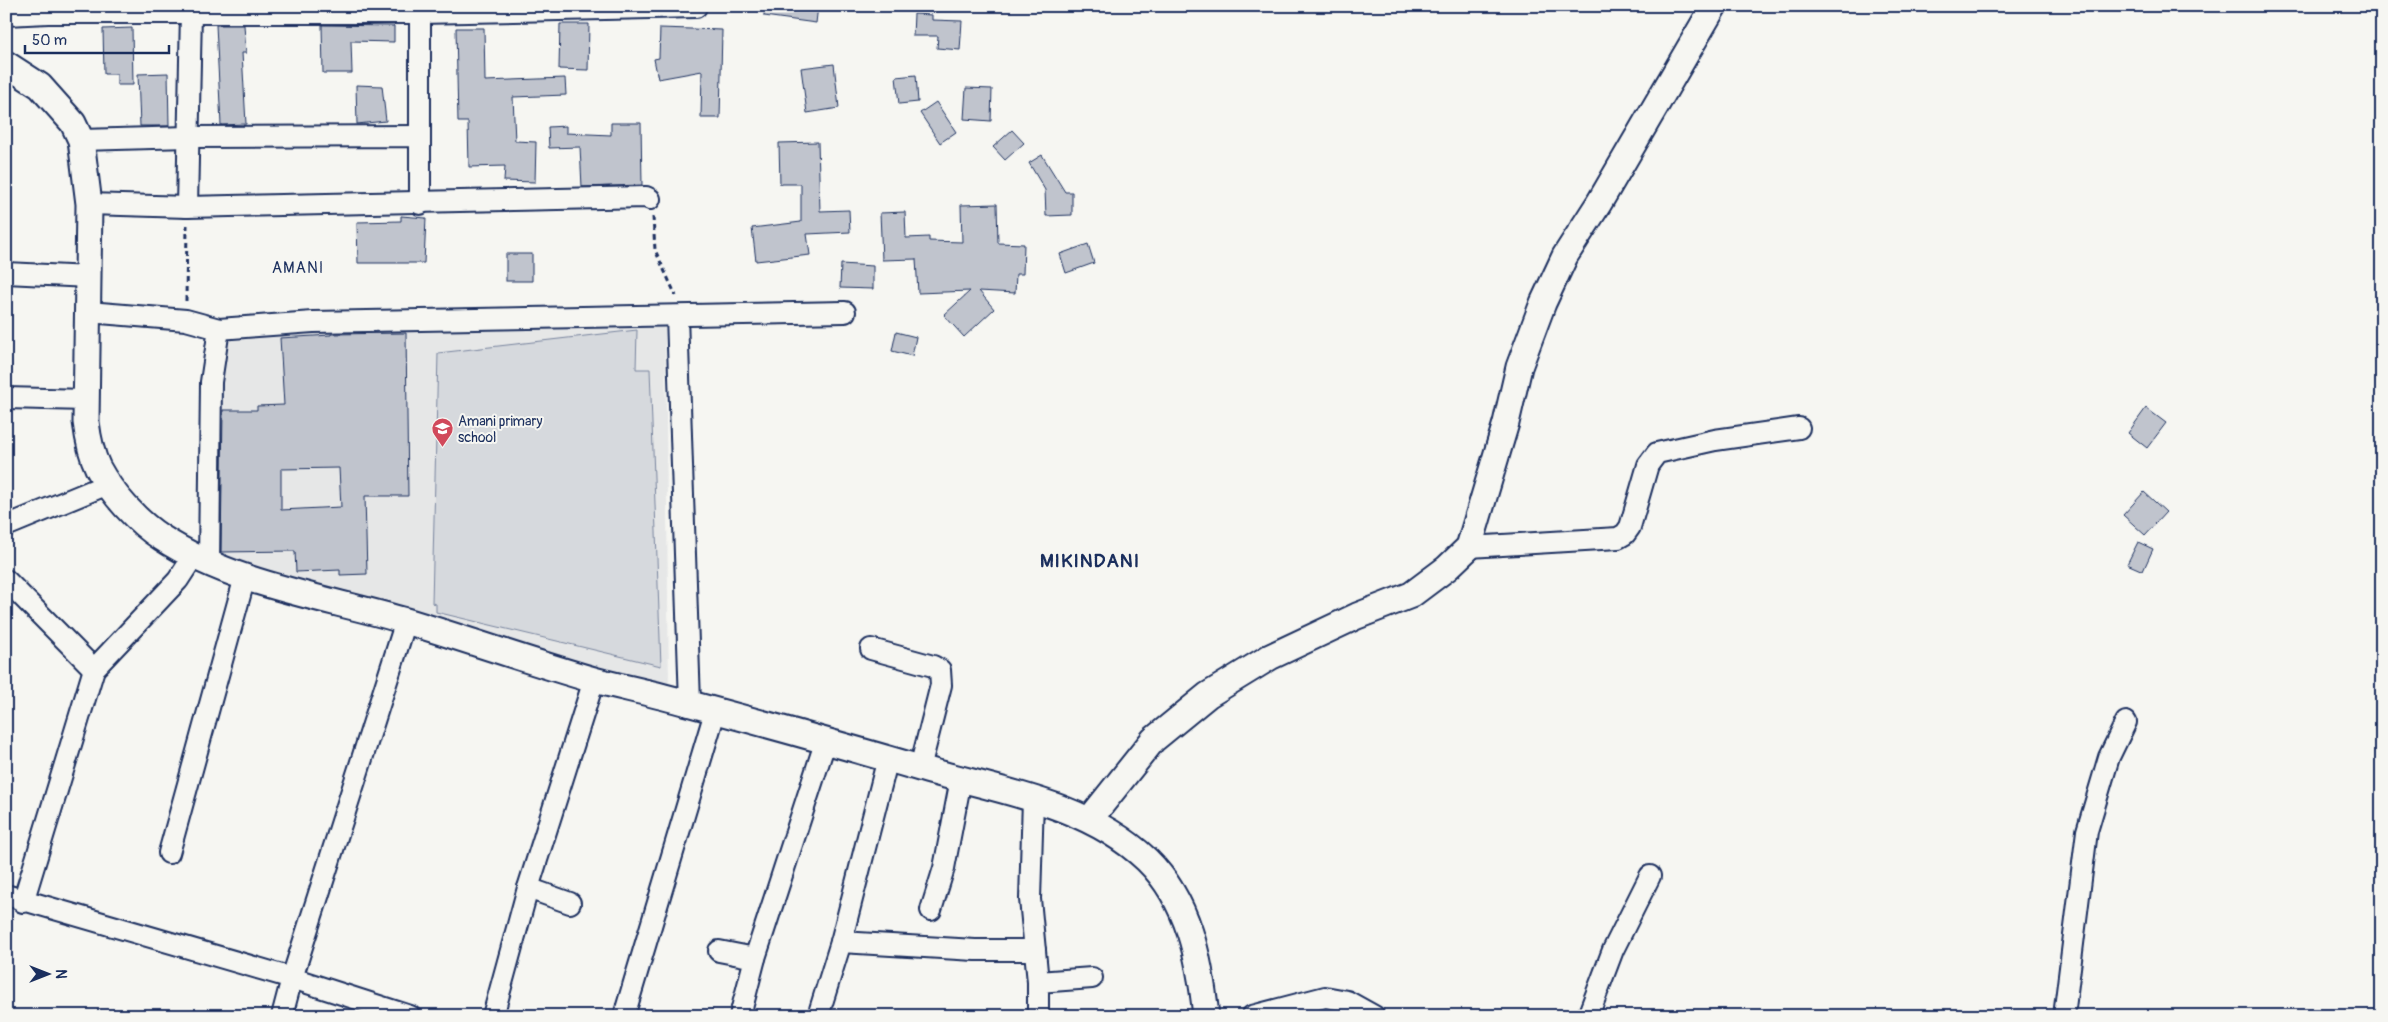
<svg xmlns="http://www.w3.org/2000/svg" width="2388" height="1022" font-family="Pangolin,sans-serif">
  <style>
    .built { fill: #e6e7e7 }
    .green { fill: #d6d9dd; stroke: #78849e }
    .building { fill: #c0c4cd; stroke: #1b2f5e; fill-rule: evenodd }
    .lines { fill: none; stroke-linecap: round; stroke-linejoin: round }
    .minor-casing { stroke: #1b2f5e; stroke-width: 24 }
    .tertiary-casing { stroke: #1b2f5e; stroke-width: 29 }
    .path { stroke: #1b2f5e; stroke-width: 3; stroke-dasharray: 5 4; stroke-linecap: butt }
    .minor { stroke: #f6f6f2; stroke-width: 20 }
    .tertiary { stroke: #f6f6f2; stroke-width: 25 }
    .labels { text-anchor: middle; stroke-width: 4; stroke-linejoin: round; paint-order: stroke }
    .poi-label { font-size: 14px; fill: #1b2f5e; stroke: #f6f6f2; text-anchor: start }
    .quarter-label { font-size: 16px; letter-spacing: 1px; fill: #1b2f5e; stroke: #f6f6f2 }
    .district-label { font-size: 19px; font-weight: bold; letter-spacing: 1px; fill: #1b2f5e; stroke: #f6f6f2 }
  </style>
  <rect width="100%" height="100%" fill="#f6f6f2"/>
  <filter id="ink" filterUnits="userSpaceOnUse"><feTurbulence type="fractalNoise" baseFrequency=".02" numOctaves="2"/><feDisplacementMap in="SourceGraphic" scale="10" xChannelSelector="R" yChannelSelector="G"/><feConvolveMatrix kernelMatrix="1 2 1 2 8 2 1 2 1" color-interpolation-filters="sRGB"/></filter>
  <g filter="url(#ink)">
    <polygon class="built" points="665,323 669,689 213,562 222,335 258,330"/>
    <polygon class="green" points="637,330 636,369 650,369 661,666 436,612 436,604 432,603 438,353"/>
    <g class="building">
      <polygon points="764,6 818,6 816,23 764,16"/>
      <polygon points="914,14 932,15 932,20 962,21 960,50 937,48 938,36 913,36"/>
      <polygon points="560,24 589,24 588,70 559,69"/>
      <polygon points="216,25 244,25 246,53 242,53 246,124 221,125"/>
      <polygon points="322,25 394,26 394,42 351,41 352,73 323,73"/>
      <polygon points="132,28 133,85 117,85 117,74 104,74 103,29"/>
      <polygon points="456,28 484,28 485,81 565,78 566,95 513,97 515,141 536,142 535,182 504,181 505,166 469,167 468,122 458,122"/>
      <polygon points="660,28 722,30 720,118 701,118 702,71 658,79 654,59 659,58"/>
      <polygon points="834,64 839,108 807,113 801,68"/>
      <polygon points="168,73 169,126 140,126 138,74"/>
      <polygon points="916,75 918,102 899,104 896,77"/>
      <polygon points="356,85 382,86 386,121 357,124"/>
      <polygon points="966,88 992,89 991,121 964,119"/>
      <polygon points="936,102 956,132 940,143 920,113"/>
      <polygon points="611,123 641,123 642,185 582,187 580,147 549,148 548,127 566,126 566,133 611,135"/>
      <polygon points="1012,130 1024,143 1005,160 993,147"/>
      <polygon points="818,142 820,211 849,210 850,232 807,234 810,255 756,261 752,228 801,222 801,184 780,184 779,143"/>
      <polygon points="1042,155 1065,192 1072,192 1072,215 1046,216 1045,190 1029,163"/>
      <polygon points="997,204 998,243 1024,244 1023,274 1016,274 1015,293 979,291 994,309 964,337 944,315 970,291 918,293 916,259 882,260 880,213 905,212 906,238 929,237 929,241 962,242 961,205"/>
      <polygon points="401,216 426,218 424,263 358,263 357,222 401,221"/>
      <polygon points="1088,244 1094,263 1066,273 1060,254"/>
      <rect x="506" y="254" width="26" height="27"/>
      <polygon points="841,264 873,266 873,289 840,288"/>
      <polygon points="896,332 916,337 912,356 892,351"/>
      <path d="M 406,333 L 408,496 L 365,496 L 367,574 L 340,575 L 340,570 L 296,572 L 295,551 L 221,552 L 223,410 L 257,410 L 257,406 L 284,405 L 280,338 L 331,335 L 331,334 ZM 339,468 L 341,507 L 281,510 L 281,469 Z"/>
      <polygon points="2146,408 2166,423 2147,448 2128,433"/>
      <polygon points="2144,492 2166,512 2145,535 2123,515"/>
      <polygon points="2138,542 2153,549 2143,571 2127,564"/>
    </g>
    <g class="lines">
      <defs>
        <g id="minor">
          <polyline points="420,6 420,136"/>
          <polyline points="6,15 48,13 420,13 696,7"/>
          <polyline points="81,140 188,137 420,136 420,204"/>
          <polyline points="89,204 187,207 646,197 650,199"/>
          <polyline points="187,207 191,12"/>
          <polyline points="6,273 89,277"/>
          <polyline points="88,312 186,320 219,329 313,322 845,312"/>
          <polyline points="677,316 690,703"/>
          <polyline points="6,398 86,400"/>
          <polyline points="6,526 108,484"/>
          <polyline points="1469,547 1618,538 1625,534 1630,527 1648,465 1657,453 1715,440 1799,428"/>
          <polyline points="209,565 211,382 219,329"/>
          <polyline points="6,580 94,669"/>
          <polyline points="871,649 933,666 940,670 941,685 920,768"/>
          <polyline points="1033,799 1030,899 1038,982"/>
          <polyline points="169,853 245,577"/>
          <polyline points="528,888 570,903"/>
          <polyline points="6,895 292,978 410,1016"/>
          <polyline points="23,902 94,669 178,580 193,557"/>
          <polyline points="931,910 944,868 961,779"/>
          <polyline points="841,942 975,950 1035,950"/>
          <polyline points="719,951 755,958"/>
          <polyline points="282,1016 292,978 406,621"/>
          <polyline points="493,1016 528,888 594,680"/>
          <polyline points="624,1016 715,712"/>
          <polyline points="740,1016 755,958 826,740"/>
          <polyline points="818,1016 841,942 888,758"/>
          <polyline points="1038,1016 1038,982 1092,978"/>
          <polyline points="1252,1016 1325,997 1347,1001 1374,1016"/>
          <polyline points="1588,1016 1613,950 1650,876"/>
          <polyline points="2064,1016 2087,831 2109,757 2126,722"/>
        </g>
        <g id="tertiary">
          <path d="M 6,64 L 40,86 L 73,123 L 81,140 L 89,204 L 86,422 C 88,438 91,454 98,468 C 112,494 137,522 162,538 C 234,585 324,597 406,621 C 469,640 531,662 594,680 C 625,688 656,694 687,703 C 766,724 844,746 923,769 C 1000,791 1087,803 1147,860 C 1189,901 1200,960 1206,1016"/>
          <polyline points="1090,819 1153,740 1208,695 1270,657 1357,616 1411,595 1447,568 1469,547 1506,423 1519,367 1543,303 1565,256 1599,203 1714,6"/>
        </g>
      </defs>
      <use href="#minor" class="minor-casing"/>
      <use href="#tertiary" class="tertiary-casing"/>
      <g class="path">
        <polyline points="653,217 655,250 676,296"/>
        <polyline points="186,301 187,225"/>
      </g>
      <use href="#minor" class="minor"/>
      <use href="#tertiary" class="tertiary"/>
    </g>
  </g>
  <defs>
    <symbol id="school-pin" viewBox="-11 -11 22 30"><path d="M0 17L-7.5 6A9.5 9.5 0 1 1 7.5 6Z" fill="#d1495b" stroke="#f6f6f2"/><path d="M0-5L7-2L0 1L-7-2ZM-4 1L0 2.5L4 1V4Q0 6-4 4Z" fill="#fff"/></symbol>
  </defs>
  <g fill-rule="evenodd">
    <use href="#school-pin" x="430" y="416" width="25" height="34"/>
  </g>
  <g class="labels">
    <g class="poi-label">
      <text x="458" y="426">Amani primary<tspan x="458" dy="16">school</tspan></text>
    </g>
    <g class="quarter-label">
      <text x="298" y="273">AMANI</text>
    </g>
    <g class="district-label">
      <text x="1090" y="567">MIKINDANI</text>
    </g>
  </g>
  <rect width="2388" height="1022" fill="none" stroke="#f6f6f2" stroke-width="25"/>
  <rect x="12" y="12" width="2363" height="997" fill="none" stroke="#1b2f5e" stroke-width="2" filter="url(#ink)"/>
  <g transform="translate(48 974) rotate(90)" stroke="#f6f6f2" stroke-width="4" paint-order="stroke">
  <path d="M0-4L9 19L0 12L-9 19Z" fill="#1b2f5e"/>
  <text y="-8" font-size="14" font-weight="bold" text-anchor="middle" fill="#1b2f5e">N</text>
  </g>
  <path d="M25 45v8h144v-8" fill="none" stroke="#1b2f5e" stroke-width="2.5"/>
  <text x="32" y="45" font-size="15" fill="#1b2f5e" stroke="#f6f6f2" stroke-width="4" paint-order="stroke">50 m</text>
</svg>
